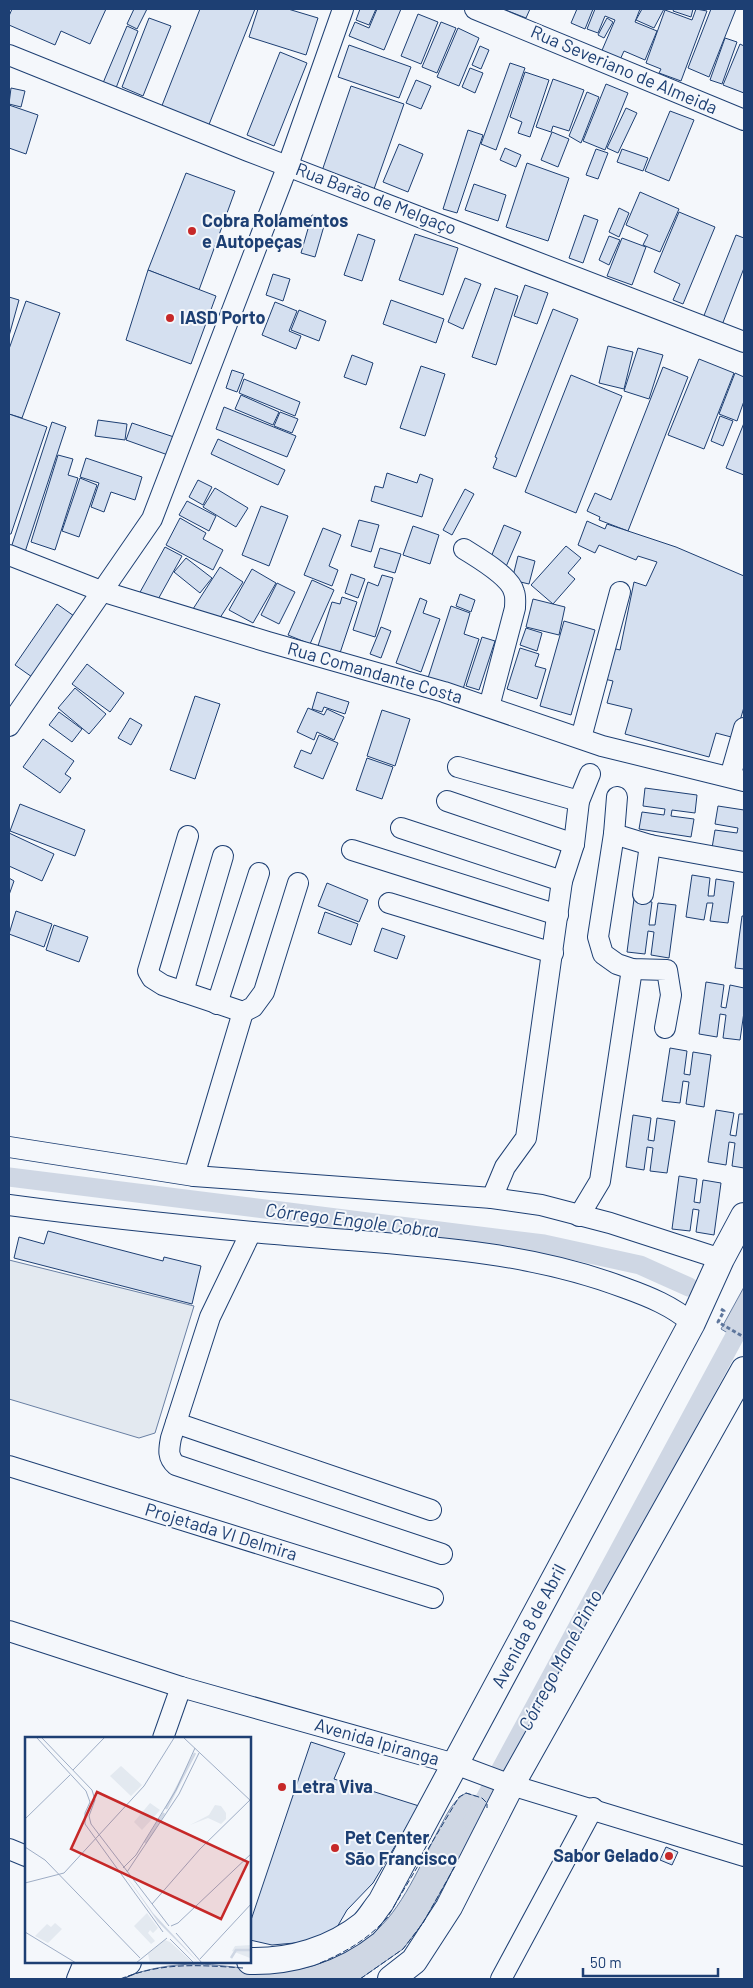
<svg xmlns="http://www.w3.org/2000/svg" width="753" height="1988" font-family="Barlow,sans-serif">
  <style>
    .green { fill: #e3e9f0; stroke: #687fa3 }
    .water { fill: #cfd7e4; stroke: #687fa3 }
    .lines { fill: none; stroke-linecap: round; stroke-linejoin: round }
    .canal { stroke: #cfd7e4; stroke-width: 19 }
    .building { fill: #d5e0f0; stroke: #1d3f73 }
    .minor-casing { stroke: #1d3f73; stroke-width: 22 }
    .major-casing { stroke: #1d3f73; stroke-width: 28 }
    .path { stroke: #5e769c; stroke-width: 3; stroke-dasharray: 4 2.5; stroke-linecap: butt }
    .minor { stroke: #f4f7fb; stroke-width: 20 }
    .major { stroke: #f4f7fb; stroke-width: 26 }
    .fence { stroke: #1d3f73; stroke-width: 1; stroke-dasharray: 6 2.5; stroke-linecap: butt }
    .poi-dot { fill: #c62828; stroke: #f4f7fb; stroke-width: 2 }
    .labels { text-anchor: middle; stroke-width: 4; stroke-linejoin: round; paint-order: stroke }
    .street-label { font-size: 18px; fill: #1d3f73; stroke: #f4f7fb }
    .poi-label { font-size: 18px; font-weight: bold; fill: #1d3f73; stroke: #f4f7fb; text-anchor: start }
    .water-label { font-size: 19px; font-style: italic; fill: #1d3f73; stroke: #f4f7fb }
    .inset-river { fill: none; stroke: #cfd7e4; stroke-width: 2.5 }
    .inset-road { fill: none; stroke: #9eadc5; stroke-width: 1 }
    .view { fill: #c62828; fill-opacity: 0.15; stroke: #c62828; stroke-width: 2.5 }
    .inset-edge { fill: none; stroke: #1d3f73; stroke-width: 2.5 }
  </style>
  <rect width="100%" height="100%" fill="#f4f7fb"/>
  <polygon class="green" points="9,1260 194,1306 155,1433 139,1438 9,1399"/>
  <g class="water">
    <polygon points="744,1287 744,1335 741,1341 721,1329"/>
    <path d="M 466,1793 L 482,1798 L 487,1803 L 487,1810 L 423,1923 L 403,1949 L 360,1979 L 120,1979 C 145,1969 171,1964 198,1964 C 234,1965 276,1976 312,1966 C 332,1960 354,1947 372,1934 C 401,1912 422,1861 439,1829 C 446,1816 453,1800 466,1793 Z"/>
  </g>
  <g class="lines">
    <g class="canal">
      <polyline points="9,1177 544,1244 640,1265 689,1287"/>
      <polyline points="473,1821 744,1319"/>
    </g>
  </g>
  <g class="building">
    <polygon points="12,9 106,9 90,44 61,31 55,45 9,25 9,16"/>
    <polygon points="134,9 147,9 137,29 127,24"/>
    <polygon points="200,9 255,9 208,127 161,108"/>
    <polygon points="258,9 288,9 318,18 306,55 249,37"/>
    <polygon points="360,9 376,9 369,25 356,20"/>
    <polygon points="377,9 401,9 384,50 349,36 355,22 369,28"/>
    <polygon points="503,9 530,9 526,18"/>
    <polygon points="577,9 593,9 585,29 571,23"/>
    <polygon points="595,9 640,9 635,22 657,31 645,60 624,51 619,62 600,55 615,20 605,16 598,33 587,29"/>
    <polygon points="642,9 664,9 654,28 636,20"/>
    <polygon points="674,9 693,9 691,17 673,11"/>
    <polygon points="696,9 707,11 681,81 659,73 661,69 646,63 665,10 692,20"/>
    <polygon points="711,9 736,9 709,77 688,68"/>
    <polygon points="418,14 438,22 421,64 401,56"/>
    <polygon points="149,18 171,26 143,96 122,87"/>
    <polygon points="607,18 613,22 604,38 598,35"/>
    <polygon points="441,22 456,28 437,73 422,67"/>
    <polygon points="127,26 138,31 116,88 103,83"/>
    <polygon points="458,28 479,38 459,86 437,77"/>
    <polygon points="725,38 737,42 722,84 710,80"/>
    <polygon points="740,44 744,46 744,93 723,85"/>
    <polygon points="349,45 411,67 399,98 338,77"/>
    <polygon points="480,46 489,50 481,69 472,65"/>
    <polygon points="280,52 307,63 274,146 247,135"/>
    <polygon points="510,63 525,68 496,150 481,144"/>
    <polygon points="470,68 483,73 475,93 462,87"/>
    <polygon points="525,72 549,80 530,137 518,133 522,122 510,117"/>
    <polygon points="553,79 584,90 569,131 553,126 551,132 536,127"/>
    <polygon points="416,80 431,86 421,109 406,103"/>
    <polygon points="606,84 628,93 605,150 583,141"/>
    <polygon points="351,86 404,104 374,189 322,171"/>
    <polygon points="11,88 25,91 21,107 9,104"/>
    <polygon points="587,92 599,97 581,143 569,136"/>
    <polygon points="9,105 38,115 26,154 9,148"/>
    <polygon points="626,108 637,113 618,153 607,148"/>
    <polygon points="670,111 694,120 669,181 645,171"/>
    <polygon points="468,130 483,135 457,213 443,209"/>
    <polygon points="552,132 569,139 558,167 541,160"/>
    <polygon points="399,144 423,154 408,192 383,182"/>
    <polygon points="505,148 521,155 516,167 500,160"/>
    <polygon points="596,149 608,153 598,179 586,175"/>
    <polygon points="622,149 648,158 643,171 617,162"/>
    <polygon points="527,163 569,178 548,241 506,227"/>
    <polygon points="186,173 235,191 199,290 148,270"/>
    <polygon points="474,184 506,195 498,221 465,210"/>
    <polygon points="640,192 679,209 660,252 643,245 648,235 626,225"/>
    <polygon points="619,208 629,213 619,237 609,232"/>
    <polygon points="679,212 715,227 683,304 673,300 680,284 654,272"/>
    <polygon points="312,215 326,219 315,257 301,253"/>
    <polygon points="584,215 598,220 583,263 569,258"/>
    <polygon points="358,234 375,240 362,281 344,275"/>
    <polygon points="415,234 458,248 443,295 399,280"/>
    <polygon points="736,235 744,238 744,268 722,325 703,318"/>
    <polygon points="609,236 620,240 609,265 599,260"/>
    <polygon points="622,238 646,247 632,285 607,276"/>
    <polygon points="148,270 216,296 191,364 126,340"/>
    <polygon points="273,274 290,279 283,301 266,295"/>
    <polygon points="465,278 481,284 463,329 448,322"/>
    <polygon points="525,285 548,293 537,324 514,316"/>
    <polygon points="495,288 518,296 496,365 472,357"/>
    <polygon points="9,297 19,300 9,336"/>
    <polygon points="391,300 444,319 436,343 383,324"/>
    <polygon points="26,301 60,313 22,418 9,414 9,349"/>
    <polygon points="275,302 297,311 289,331 301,336 296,349 262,335"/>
    <polygon points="553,309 578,319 516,477 493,468 497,458 495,457"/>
    <polygon points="299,310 326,321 319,341 291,330"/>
    <polygon points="608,346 633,352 624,389 599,383"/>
    <polygon points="638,348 663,355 649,399 624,391"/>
    <polygon points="352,355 373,363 366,385 344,377"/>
    <polygon points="699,359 734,373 704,449 668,435"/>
    <polygon points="421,366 445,374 425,436 400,428"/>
    <polygon points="663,367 688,377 628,531 599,520 600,517 587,511 595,493 611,500"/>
    <polygon points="232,370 244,374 237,392 226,388"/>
    <polygon points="735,373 744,377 744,401 737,421 719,414"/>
    <polygon points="571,375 622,396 576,513 525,492"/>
    <polygon points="244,379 300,402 295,416 239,393"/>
    <polygon points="241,395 279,412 273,425 235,409"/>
    <polygon points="224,407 296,436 287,457 216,429"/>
    <polygon points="280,412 298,419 292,433 274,426"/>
    <polygon points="9,414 47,427 11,534 9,534"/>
    <polygon points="720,416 733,421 723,446 711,441"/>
    <polygon points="98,420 127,424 125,440 95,436"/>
    <polygon points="52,422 66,427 24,555 10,551"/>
    <polygon points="132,423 174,437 168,455 126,440"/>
    <polygon points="744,423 744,475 726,468"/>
    <polygon points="218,439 285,470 278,485 211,454"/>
    <polygon points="58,455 73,459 68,475 78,478 55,550 31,542"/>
    <polygon points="86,458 142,477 135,500 111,492 104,512 91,507 99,483 80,477"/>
    <polygon points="387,473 417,483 420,474 433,479 422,517 371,501 375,486 383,488"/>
    <polygon points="80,478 97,485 79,537 62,531"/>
    <polygon points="198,480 212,487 203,505 189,497"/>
    <polygon points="215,488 248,508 236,527 203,507"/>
    <polygon points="465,489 474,494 452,535 443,530"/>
    <polygon points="187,501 216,516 209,531 179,515"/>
    <polygon points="261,506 288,516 269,566 242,555"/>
    <polygon points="180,518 206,533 203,539 223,550 213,570 166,545"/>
    <polygon points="359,520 379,525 371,552 351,546"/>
    <polygon points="587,521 605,529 607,524 676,547 744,576 744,707 735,738 716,733 709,757 625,734 632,709 607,703 613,681 600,678 608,647 620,650 634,582 646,586 657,562 638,556 636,560 599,545 595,553 578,545"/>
    <polygon points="504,525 521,532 505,569 489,562"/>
    <polygon points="413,526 439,535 430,564 403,555"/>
    <polygon points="323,528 341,535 329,566 338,570 332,586 304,575"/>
    <polygon points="566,546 581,558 568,573 575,579 553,604 531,585"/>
    <polygon points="165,547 182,556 156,603 139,594"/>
    <polygon points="380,548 401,554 395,573 374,567"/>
    <polygon points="518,556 535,561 529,584 512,580"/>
    <polygon points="186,558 212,578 200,593 174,572"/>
    <polygon points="220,567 243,582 216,624 193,609"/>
    <polygon points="252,569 276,583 253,623 229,610"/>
    <polygon points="351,574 365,579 358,598 345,593"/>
    <polygon points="382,575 393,578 375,637 353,630 368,582 378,586"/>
    <polygon points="312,580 334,590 310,644 288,635"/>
    <polygon points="277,583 295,592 279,624 261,615"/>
    <polygon points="460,594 475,600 471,612 456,606"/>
    <polygon points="342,597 357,602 339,656 317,649 332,602 340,604"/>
    <polygon points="420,598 427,601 423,613 440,619 421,672 396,663"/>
    <polygon points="533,599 565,607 559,635 526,627"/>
    <polygon points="57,604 74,616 32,677 15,665"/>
    <polygon points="451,606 470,613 464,634 479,639 463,689 428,678"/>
    <polygon points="564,621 595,630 571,715 540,706"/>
    <polygon points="381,627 391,631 381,658 370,654"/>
    <polygon points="526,628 542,633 537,651 520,645"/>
    <polygon points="482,637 495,641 479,690 466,686"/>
    <polygon points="520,648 539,654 535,666 546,669 537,699 507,689"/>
    <polygon points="87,664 124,693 110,712 72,684"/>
    <polygon points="75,688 106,714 89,734 58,708"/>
    <polygon points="317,692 349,702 345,714 324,707 322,712 312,709"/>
    <polygon points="195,696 220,704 195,779 170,770"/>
    <polygon points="308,708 324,715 327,709 344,717 334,740 317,732 314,740 297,732"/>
    <polygon points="382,710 410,719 395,766 367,756"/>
    <polygon points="59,712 82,729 72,742 49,725"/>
    <polygon points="130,718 142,725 131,745 118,738"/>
    <polygon points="319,735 338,743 323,779 294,767 301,750 311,754"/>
    <polygon points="43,739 74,761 65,774 71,778 60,793 23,767"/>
    <polygon points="367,758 393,767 382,799 356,790"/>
    <polygon points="645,788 697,795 695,813 672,810 671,816 694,819 691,837 639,829 642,812 664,815 665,809 643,806"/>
    <polygon points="20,804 85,830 75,856 10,831"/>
    <polygon points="718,806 744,810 744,853 712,848 715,830 737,833 738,828 715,824"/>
    <polygon points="9,833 54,854 42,881 9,866"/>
    <polygon points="692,875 710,878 708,896 714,896 716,879 734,882 728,923 710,921 713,903 707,903 704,920 686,917"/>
    <polygon points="9,878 14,881 9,895"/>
    <polygon points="327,883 368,900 359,922 318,906"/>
    <polygon points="634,899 652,902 649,925 655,925 658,903 676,905 669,958 651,955 654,932 648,931 645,954 627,952"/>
    <polygon points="16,911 52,924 44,947 9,934"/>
    <polygon points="325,912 358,924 351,945 318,933"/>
    <polygon points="742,916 744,916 744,969 735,968"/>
    <polygon points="54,925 88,937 79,962 46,950"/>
    <polygon points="382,928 405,936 397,959 374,951"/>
    <polygon points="706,982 724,985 721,1007 726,1008 730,985 744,988 744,1012 740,1040 723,1038 726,1015 720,1014 717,1037 699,1034"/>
    <polygon points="670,1048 687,1051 684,1074 690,1075 693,1052 711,1055 704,1107 686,1104 689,1082 683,1081 680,1103 662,1101"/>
    <polygon points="716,1110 734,1113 730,1135 736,1136 739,1114 744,1114 744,1168 732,1166 735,1143 729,1142 726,1165 708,1162"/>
    <polygon points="633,1115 651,1118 648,1140 654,1141 657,1118 675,1121 667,1173 650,1171 653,1148 647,1147 644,1170 626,1167"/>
    <polygon points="679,1176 697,1179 694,1202 700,1203 703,1180 721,1183 714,1235 696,1232 699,1210 693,1209 690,1231 672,1229"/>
    <polygon points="48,1231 163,1261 164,1257 201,1266 192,1304 14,1258 19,1237 44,1244"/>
    <polygon points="311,1742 345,1753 334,1779 419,1806 373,1883 347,1910 336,1929 306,1942 272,1945 250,1940 250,1923"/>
    <polygon points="666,1847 678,1852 672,1865 660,1860"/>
  </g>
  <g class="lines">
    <defs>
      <g id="minor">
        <polyline points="475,9 744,120"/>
        <polyline points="9,55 248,151 744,342"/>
        <path d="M 464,549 C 478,558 510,576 514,592 C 516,597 515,603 515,608 L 489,707"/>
        <polyline points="9,555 101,591 268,642 444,692 602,746 744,781"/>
        <polyline points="9,726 152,519 288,165 343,9"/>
        <polyline points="581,738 620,592"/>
        <polyline points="458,767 579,801"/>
        <polyline points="730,777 744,728"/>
        <polyline points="617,797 614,834 598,937 603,954 617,964 632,969 667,970 671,995 665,1028"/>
        <polyline points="447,801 574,844"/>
        <polyline points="401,828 562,881"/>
        <polyline points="614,834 650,845 744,862"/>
        <polyline points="188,836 148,971 152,978 163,985 243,1012 253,1007 264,992 298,883"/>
        <polyline points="352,850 558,915"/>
        <polyline points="643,894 650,845"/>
        <polyline points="389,903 553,953"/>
        <polyline points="183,992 223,856"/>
        <polyline points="217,1004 259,873"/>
        <polyline points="9,1147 194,1176 492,1198 541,1205 610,1223 721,1259"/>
        <polyline points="194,1176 243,1012"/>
        <polyline points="492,1198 505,1167 526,1138 562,881 574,844 579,801 590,774"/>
        <path d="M 9,1205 C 98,1217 186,1226 275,1234 C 392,1245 515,1246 625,1288 C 650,1297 672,1306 692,1323"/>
        <polyline points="579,1216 600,1181 632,969"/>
        <path d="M 251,1232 L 210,1317 L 171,1438 C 169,1449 167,1457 176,1465 L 442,1554"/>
        <polyline points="176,1423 431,1510"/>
        <polyline points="9,1466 433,1598"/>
        <polyline points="9,1631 181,1687 455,1764 511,1785 744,1856"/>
        <polyline points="163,1738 181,1687"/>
        <polyline points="9,1849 26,1856"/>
        <polyline points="77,1979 84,1962"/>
        <polyline points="501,1979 593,1808"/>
      </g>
      <g id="major">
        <path d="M 250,1961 C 290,1962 332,1950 364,1924 C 370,1918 375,1909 381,1902 L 692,1323 L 721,1259 L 744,1216"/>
        <polyline points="87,1979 128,1962"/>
        <polyline points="391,1979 414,1961 449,1907 511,1785 744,1370"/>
      </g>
    </defs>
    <use href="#minor" class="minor-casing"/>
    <use href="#major" class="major-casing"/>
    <polyline class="path" points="721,1309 724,1311 718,1322 744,1337"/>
    <use href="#minor" class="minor"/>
    <use href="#major" class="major"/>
    <g class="fence">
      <path d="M 320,1963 C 346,1952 368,1939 387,1918 L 459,1797 L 466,1793 L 482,1798 L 487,1803 L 487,1808"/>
      <path d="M 120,1979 C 163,1962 198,1965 243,1968"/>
      <polyline points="360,1979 403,1949 423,1923 458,1861"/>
    </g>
  </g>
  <g class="poi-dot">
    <circle cx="192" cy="231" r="5"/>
    <circle cx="170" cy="318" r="5"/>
    <circle cx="282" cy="1787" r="5"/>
    <circle cx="335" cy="1848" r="5"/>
    <circle cx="669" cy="1856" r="5"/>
  </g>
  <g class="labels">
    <g class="street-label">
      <text transform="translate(624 70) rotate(23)" y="6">Rua Severiano de Almeida</text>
      <text transform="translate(376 199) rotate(21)" y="6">Rua Barão de Melgaço</text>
      <text transform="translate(375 673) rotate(16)" y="6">Rua Comandante Costa</text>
      <text transform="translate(221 1532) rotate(17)" y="6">Projetada VI Delmira</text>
      <text transform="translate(529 1626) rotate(-62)" y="6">Avenida 8 de Abril</text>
      <text transform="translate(377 1742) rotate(16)" y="6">Avenida Ipiranga</text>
    </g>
    <g class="poi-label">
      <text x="202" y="227">Cobra Rolamentos<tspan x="202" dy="21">e Autopeças</tspan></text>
      <text x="180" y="324">IASD Porto</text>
      <text x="292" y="1793">Letra Viva</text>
      <text x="345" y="1844">Pet Center<tspan x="345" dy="21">São Francisco</tspan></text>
      <text x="659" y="1862" text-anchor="end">Sabor Gelado</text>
    </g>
    <g class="water-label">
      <text transform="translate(352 1220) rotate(7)" y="7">Córrego Engole Cobra</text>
      <text transform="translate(560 1660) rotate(-62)" y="7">Córrego Mané Pinto</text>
    </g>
  </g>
  <g transform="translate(25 1737)">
    <rect width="226" height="226" fill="#f4f7fb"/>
    <path d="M 96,29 L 117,48 L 106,59 L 85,39 ZM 125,66 L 135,73 L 117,93 L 109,85 ZM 190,68 L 196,69 L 201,76 L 201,82 L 196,87 L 183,81 L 165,88 L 184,78 ZM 122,176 L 133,191 L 128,196 L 125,193 L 123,196 L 130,204 L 126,207 L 109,189 ZM 30,186 L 37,192 L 23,206 L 10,199 L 22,187 L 26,190 ZM 140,203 L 145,205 L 167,225 L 125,226 L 123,217 ZM 226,208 L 225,221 L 207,214 L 210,209 Z" fill="#e3e9f0"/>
    <path d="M 97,133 L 128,176 L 174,226 L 133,185 Z" fill="#cfd7e4"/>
    <path class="inset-river" d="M 141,72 L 170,16M 120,106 L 139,76M 206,221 L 211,213 L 227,213"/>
    <path class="inset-road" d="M 12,1 L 61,54 L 65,65 L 60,76 L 60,87 L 138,195M 17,1 L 67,53 L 70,63 L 64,79 L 66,87 L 144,189M 159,1 L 227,65M 48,33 L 79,1M 0,82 L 45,38M 0,110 L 20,123 L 115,221M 98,131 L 111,118 L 151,53 L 170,11M 102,135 L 154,57 L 174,16M 0,146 L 39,136 L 119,49 L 149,1M 127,167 L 175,112 L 227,61M 146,189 L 153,186 L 227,116M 0,195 L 51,226M 151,196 L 177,226M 145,202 L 169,226M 175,222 L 227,166M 111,226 L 142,201"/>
    <path class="view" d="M 72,55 L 223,125 L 196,182 L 46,112 Z"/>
    <rect width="226" height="226" class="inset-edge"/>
  </g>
  <rect width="753" height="1988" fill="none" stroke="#1d3f73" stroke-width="20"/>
  <path d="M583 1968v8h135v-8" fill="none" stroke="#1d3f73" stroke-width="2.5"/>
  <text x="590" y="1968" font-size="15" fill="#1d3f73" stroke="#f4f7fb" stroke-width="4" paint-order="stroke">50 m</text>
</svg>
